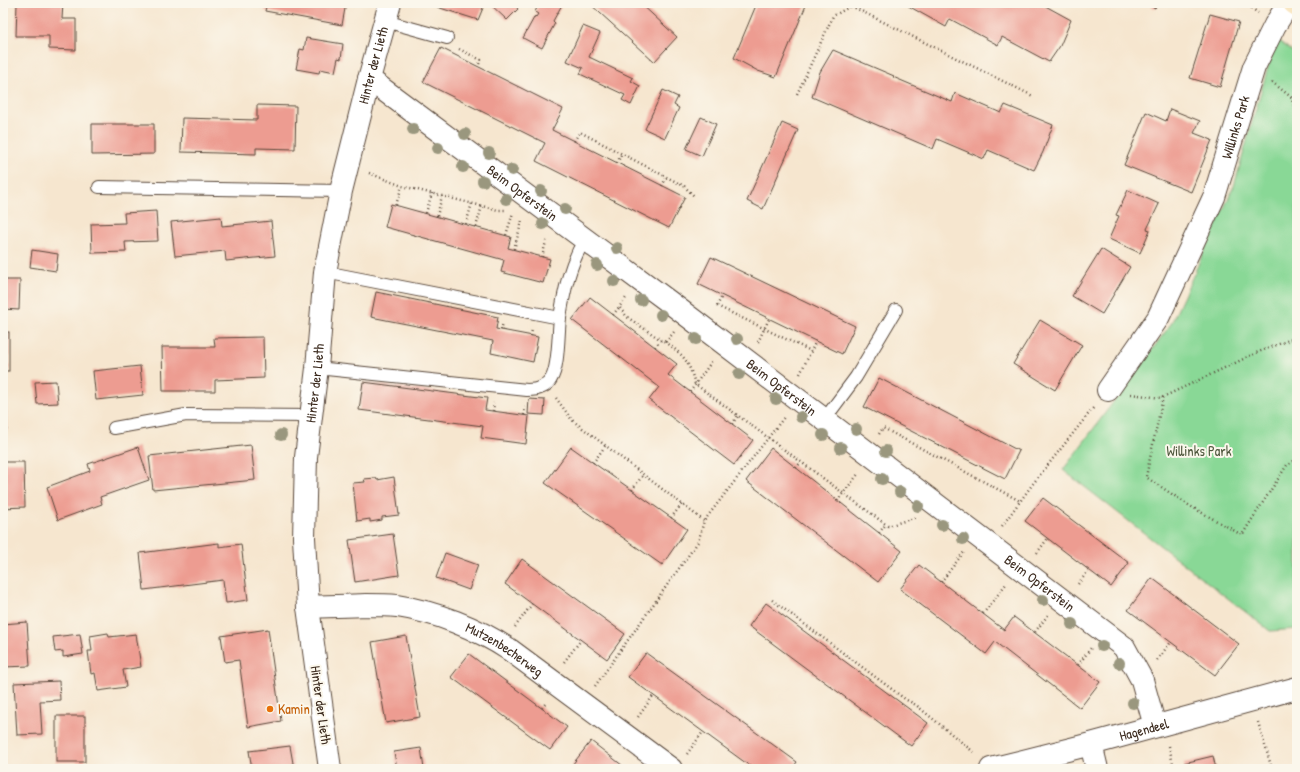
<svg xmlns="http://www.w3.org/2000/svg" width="1300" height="772" font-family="'Patrick Hand',sans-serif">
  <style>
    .green { fill: #89d896; stroke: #62815a }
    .building { fill: #ed9c91 }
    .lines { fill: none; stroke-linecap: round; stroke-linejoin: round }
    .lane-casing { stroke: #574639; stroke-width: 14 }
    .street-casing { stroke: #574639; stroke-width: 24 }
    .secondary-casing { stroke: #574639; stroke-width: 24 }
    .path { stroke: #574639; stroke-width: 2.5; stroke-dasharray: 1 3; stroke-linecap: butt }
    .lane { stroke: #fff; stroke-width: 12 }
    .street { stroke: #fff; stroke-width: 22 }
    .secondary { stroke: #f9e7c3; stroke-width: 22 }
    .tree { fill: #9a977e }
    .food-dot { fill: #e8710a; stroke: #fbf7ec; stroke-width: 1.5 }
    .labels { text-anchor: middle; stroke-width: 4; stroke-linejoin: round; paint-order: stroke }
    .street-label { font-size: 14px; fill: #3b2a1e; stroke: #fbf7ec }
    .park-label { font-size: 14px; fill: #4e563c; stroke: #fbf7ec }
    .food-label { font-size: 14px; fill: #c56008; stroke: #fbf7ec; text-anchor: start }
  </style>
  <rect width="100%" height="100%" fill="#fbf7ec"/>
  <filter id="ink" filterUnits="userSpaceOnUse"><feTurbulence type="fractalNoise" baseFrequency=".025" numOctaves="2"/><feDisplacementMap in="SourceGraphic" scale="8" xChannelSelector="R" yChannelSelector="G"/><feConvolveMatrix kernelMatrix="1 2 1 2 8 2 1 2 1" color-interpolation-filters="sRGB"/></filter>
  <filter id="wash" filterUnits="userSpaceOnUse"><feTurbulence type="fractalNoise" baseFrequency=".012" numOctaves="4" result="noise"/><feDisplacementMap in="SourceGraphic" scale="16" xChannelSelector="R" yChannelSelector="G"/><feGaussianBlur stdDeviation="0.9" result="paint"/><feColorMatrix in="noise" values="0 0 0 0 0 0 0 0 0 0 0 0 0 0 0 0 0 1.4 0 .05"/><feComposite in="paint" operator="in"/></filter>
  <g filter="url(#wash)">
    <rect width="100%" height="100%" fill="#f6e6cf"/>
    <polygon class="green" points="1276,39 1297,55 1297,629 1270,631 1063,470 1171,324 1234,186"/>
    <g id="blocks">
      <g class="building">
        <polygon points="17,3 63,3 62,19 76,19 76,50 49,49 49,36 16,36"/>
        <polygon points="267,3 346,3 342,25 265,11"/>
        <polygon points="439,3 485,3 478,20 437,7"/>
        <polygon points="489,3 513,3 518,9 507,20"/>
        <polygon points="539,3 563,3 553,21 555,23 542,48 523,38 535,16 536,17 538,14 535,12"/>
        <polygon points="589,3 640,3 677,37 654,62"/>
        <polygon points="757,3 807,3 776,77 758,71 734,58"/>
        <polygon points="903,3 1040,3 1071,20 1060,46 1049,62 1002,37 998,45 950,19 946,27"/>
        <polygon points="1146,3 1158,3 1155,8"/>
        <polygon points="1210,14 1239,22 1220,87 1190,78"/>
        <polygon points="583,26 600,33 589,57 633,78 631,81 640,86 631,105 622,100 625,95 580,74 583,68 567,61"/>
        <polygon points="306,38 343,44 341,59 338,58 335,72 320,69 319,73 296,69 300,49 304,50"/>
        <polygon points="441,48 563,109 552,130 685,197 669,228 536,161 545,143 423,82"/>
        <polygon points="833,50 894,76 893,77 952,102 955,93 1001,113 1005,105 1053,125 1043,152 1034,170 988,150 984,159 937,139 933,149 812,97 820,72"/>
        <polygon points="663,90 678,97 674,105 679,108 665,138 645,129"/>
        <polygon points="257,105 296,106 295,149 256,148 256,154 181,152 182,118 257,120"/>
        <polygon points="1170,109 1200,121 1194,133 1212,140 1191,192 1124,165 1146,112 1166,121"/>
        <polygon points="701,117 716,124 702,156 686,149"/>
        <polygon points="782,123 798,130 763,209 747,201"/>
        <polygon points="92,124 154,124 154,154 92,155"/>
        <polygon points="1128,190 1159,204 1147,229 1150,230 1140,253 1109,239 1119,216 1116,215"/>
        <polygon points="391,204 511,237 508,248 550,259 543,283 501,272 504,260 385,227"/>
        <polygon points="156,211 158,241 125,242 126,252 92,253 91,224 125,223 124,213"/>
        <polygon points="221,217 222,226 271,221 275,256 226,261 225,251 175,256 171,222"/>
        <polygon points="1101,249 1130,267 1102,314 1072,296"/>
        <polygon points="32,250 58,254 56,271 30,267"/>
        <polygon points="711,257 855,326 842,354 698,284"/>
        <polygon points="3,280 20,280 19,310 3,309"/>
        <polygon points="376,292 498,317 496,329 538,337 533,362 491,353 493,341 371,317"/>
        <polygon points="590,297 677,364 668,375 753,440 734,465 649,400 659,387 572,320"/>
        <polygon points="1040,320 1082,345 1055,390 1013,364"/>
        <rect x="3" y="332" width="6" height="39"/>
        <polygon points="263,337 264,378 215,380 215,391 163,391 162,347 215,347 214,338"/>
        <polygon points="140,366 143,395 96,400 93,371"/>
        <polygon points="879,378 1019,451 1005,479 864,407"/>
        <polygon points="56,381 58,403 37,404 35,382"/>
        <polygon points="363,382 487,398 485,410 529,416 526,444 481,438 483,426 359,410"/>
        <polygon points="3,395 6,395 7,430 3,430"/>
        <polygon points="529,399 545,400 544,415 528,414"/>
        <polygon points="251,445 255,480 153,490 149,456"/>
        <polygon points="138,447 149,480 100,497 102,504 58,520 47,487 90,471 88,464"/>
        <polygon points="571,447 687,529 662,565 545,483"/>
        <polygon points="771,448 902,551 878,582 746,481"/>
        <polygon points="3,462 24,462 25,507 3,508"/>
        <polygon points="394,477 399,515 382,517 382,520 370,522 370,519 357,521 353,483 365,482 364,479 376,478 377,480"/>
        <polygon points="1043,498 1129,563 1111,587 1025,521"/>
        <polygon points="393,534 399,575 355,582 349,540"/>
        <polygon points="219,543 219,547 241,544 248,600 226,603 223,580 144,590 140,553"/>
        <polygon points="445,553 478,565 469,590 436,578"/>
        <polygon points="522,559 625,634 607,659 505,584"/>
        <polygon points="919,565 1004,630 1014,617 1100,682 1080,708 995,642 986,654 900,589"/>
        <polygon points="1152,578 1239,644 1215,675 1128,610"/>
        <polygon points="766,603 928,723 911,746 749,626"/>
        <polygon points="27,622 30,666 3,667 3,624"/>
        <polygon points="268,629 281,721 248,727 239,660 225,662 221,636"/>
        <polygon points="108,633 109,637 136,634 141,667 123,670 126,687 98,691 95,673 91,674 88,651 92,651 90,636"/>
        <polygon points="80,634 83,654 63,657 63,651 55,652 53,637"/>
        <polygon points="406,636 420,717 386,723 372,642"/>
        <polygon points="646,653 797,762 792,769 754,769 628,677"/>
        <polygon points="469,654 567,727 550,750 451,677"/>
        <polygon points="59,681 60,700 40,701 42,734 17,735 14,683"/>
        <rect x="56" y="716" width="29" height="46"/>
        <polygon points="591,741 614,759 627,769 577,769 572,765"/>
        <polygon points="290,746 294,769 252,769 249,751"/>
        <polygon points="421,748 424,769 397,769 394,752"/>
        <polygon points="1213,756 1216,769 1185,769 1184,763"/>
      </g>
    </g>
  </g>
  <g filter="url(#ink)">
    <use href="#blocks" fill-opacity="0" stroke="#574639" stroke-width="1"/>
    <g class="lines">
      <defs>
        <g id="lane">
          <polyline points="385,21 447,38"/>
          <polyline points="99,187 341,191"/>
          <polyline points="325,272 560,318"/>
          <path d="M 317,368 L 527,390 C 537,390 546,388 551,379 C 559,367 558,334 560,318 C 564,291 570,263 585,239"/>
          <polyline points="824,420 856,377 896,310"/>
          <polyline points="114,428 186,415 311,416"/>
        </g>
        <g id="street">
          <path id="s1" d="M 369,79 L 668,301 L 1124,647 L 1142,680 L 1155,726"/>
          <path id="s2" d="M 1108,390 L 1158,318 L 1214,197 L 1254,67 L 1275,25 L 1289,3"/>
          <path id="s3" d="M 308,607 C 328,606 347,606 366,605 C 376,605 387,605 397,606 C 436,612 477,628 510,650 L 671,769"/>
          <polyline points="1091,744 1097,769"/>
          <path id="s4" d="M 330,769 L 308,607 L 304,538 L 306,457 L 317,368 L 325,272 L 341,191 L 369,79 L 390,3"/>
          <path id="s5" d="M 991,769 L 1091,744 L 1297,688"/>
        </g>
        <polyline id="secondary" points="1294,3 1297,5"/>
      </defs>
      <use href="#lane" class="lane-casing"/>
      <use href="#street" class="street-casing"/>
      <use href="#secondary" class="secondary-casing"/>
      <g class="path">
        <polyline points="853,3 851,6 1033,96"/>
        <polyline points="1245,3 1258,13"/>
        <polyline points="459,49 481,60 478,66"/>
        <polyline points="1272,82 1291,97 1297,114"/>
        <polyline points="797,94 833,16 851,6 848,3"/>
        <polyline points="574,141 580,132 684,186 694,196"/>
        <polyline points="617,163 622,153"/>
        <polyline points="369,173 402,186 498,210 507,210"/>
        <polyline points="662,186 667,176"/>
        <polyline points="396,205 402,186"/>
        <polyline points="426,213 432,193"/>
        <polyline points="437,216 442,196"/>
        <polyline points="466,224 472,203"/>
        <polyline points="476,227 482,206"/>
        <polyline points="506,235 513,213"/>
        <polyline points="514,249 522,221"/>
        <polyline points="542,257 547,238"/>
        <polyline points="717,306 811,351"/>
        <polyline points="717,306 722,296"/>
        <polyline points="620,308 627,317 661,340"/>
        <polyline points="613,315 626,298"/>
        <polyline points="501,330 503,323"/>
        <path d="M 674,332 L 666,342 C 686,358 688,360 695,384 L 888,526 L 917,517"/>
        <polyline points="531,336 532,329"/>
        <polyline points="758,342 769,319"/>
        <polyline points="655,347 661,340 666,342"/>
        <polyline points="800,374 816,341"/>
        <polyline points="690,392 712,361"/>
        <polyline points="1131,394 1161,398 1256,353 1297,337"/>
        <polyline points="1163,397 1146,477 1190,506 1242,535 1287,465 1297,459"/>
        <polyline points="556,398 572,420 704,521"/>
        <polyline points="493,411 494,403"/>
        <polyline points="524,415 525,407"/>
        <polyline points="732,424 738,416"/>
        <polyline points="879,434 883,428 1020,501"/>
        <polyline points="593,463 605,446"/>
        <polyline points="796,468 801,462"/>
        <polyline points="632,490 643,475"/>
        <polyline points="837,501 859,473"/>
        <polyline points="671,518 682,504"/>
        <polyline points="1002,526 1032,485 1094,407"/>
        <polyline points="879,533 886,524"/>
        <polyline points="1037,553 1048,538"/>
        <polyline points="941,582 964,552"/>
        <polyline points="1078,584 1089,570"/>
        <polyline points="772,600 905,699 916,705 976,754"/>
        <polyline points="983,614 1006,584"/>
        <polyline points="515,627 532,604"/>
        <polyline points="1035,632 1048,615"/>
        <polyline points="1157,660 1171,642"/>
        <polyline points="564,662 581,640"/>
        <polyline points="1078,665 1091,648"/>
        <polyline points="595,686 698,542 704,521 785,416"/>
        <polyline points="542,708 546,703"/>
        <polyline points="638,717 653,696"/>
        <polyline points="1258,722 1272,769"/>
        <polyline points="1169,746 1174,769"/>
        <polyline points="687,754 703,732"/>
        <polyline points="751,769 752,767"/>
      </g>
      <use href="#lane" class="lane"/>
      <use href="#street" class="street"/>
      <use href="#secondary" class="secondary"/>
    </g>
    <g class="tree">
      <circle cx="413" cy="129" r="6"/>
      <circle cx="465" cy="134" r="6"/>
      <circle cx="438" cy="148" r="6"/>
      <circle cx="489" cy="153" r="6"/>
      <circle cx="463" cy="167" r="6"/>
      <circle cx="512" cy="170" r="6"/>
      <circle cx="483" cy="181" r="6"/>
      <circle cx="541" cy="191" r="6"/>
      <circle cx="506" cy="199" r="6"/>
      <circle cx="565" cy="209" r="6"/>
      <circle cx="543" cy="224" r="6"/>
      <circle cx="617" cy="248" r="6"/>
      <circle cx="597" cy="265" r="6"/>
      <circle cx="614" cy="281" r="6"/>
      <circle cx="641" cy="300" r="6"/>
      <circle cx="661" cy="315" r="6"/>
      <circle cx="696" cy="339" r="6"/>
      <circle cx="737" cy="339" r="6"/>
      <circle cx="739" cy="374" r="6"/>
      <circle cx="776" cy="399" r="6"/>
      <circle cx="801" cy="417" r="6"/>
      <circle cx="856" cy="429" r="6"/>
      <circle cx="281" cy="435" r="6"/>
      <circle cx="823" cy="435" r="6"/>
      <circle cx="841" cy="448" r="6"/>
      <circle cx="886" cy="451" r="6"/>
      <circle cx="882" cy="479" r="6"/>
      <circle cx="900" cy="492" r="6"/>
      <circle cx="918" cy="506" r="6"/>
      <circle cx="942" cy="525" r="6"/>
      <circle cx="963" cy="539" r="6"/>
      <circle cx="1043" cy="600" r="6"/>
      <circle cx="1072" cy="624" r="6"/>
      <circle cx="1102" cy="646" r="6"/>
      <circle cx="1119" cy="663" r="6"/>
      <circle cx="1133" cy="703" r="6"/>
    </g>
  </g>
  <circle class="food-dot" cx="270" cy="709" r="4"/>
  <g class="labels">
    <g class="street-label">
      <text dy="5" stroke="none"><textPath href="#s4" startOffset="712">Hinter der Lieth</textPath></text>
      <text dy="5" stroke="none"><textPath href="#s2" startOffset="294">Willinks Park</textPath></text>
      <text dy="5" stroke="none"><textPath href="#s1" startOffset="191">Beim Opferstein</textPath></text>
      <text dy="5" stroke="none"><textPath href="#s4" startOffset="388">Hinter der Lieth</textPath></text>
      <text dy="5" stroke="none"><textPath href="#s1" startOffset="515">Beim Opferstein</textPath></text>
      <text dy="5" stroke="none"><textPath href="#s1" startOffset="839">Beim Opferstein</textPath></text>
      <text dy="5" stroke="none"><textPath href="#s3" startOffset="206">Mutzenbecherweg</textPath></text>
      <text transform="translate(321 705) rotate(82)" y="5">Hinter der Lieth</text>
      <text dy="5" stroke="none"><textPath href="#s5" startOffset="158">Hagendeel</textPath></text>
    </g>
    <g class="park-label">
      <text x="1199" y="456">Willinks Park</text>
    </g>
    <g class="food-label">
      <text x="278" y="714">Kamin</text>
    </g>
  </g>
  <rect width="1300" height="772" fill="none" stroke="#fbf7ec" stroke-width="16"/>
</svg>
